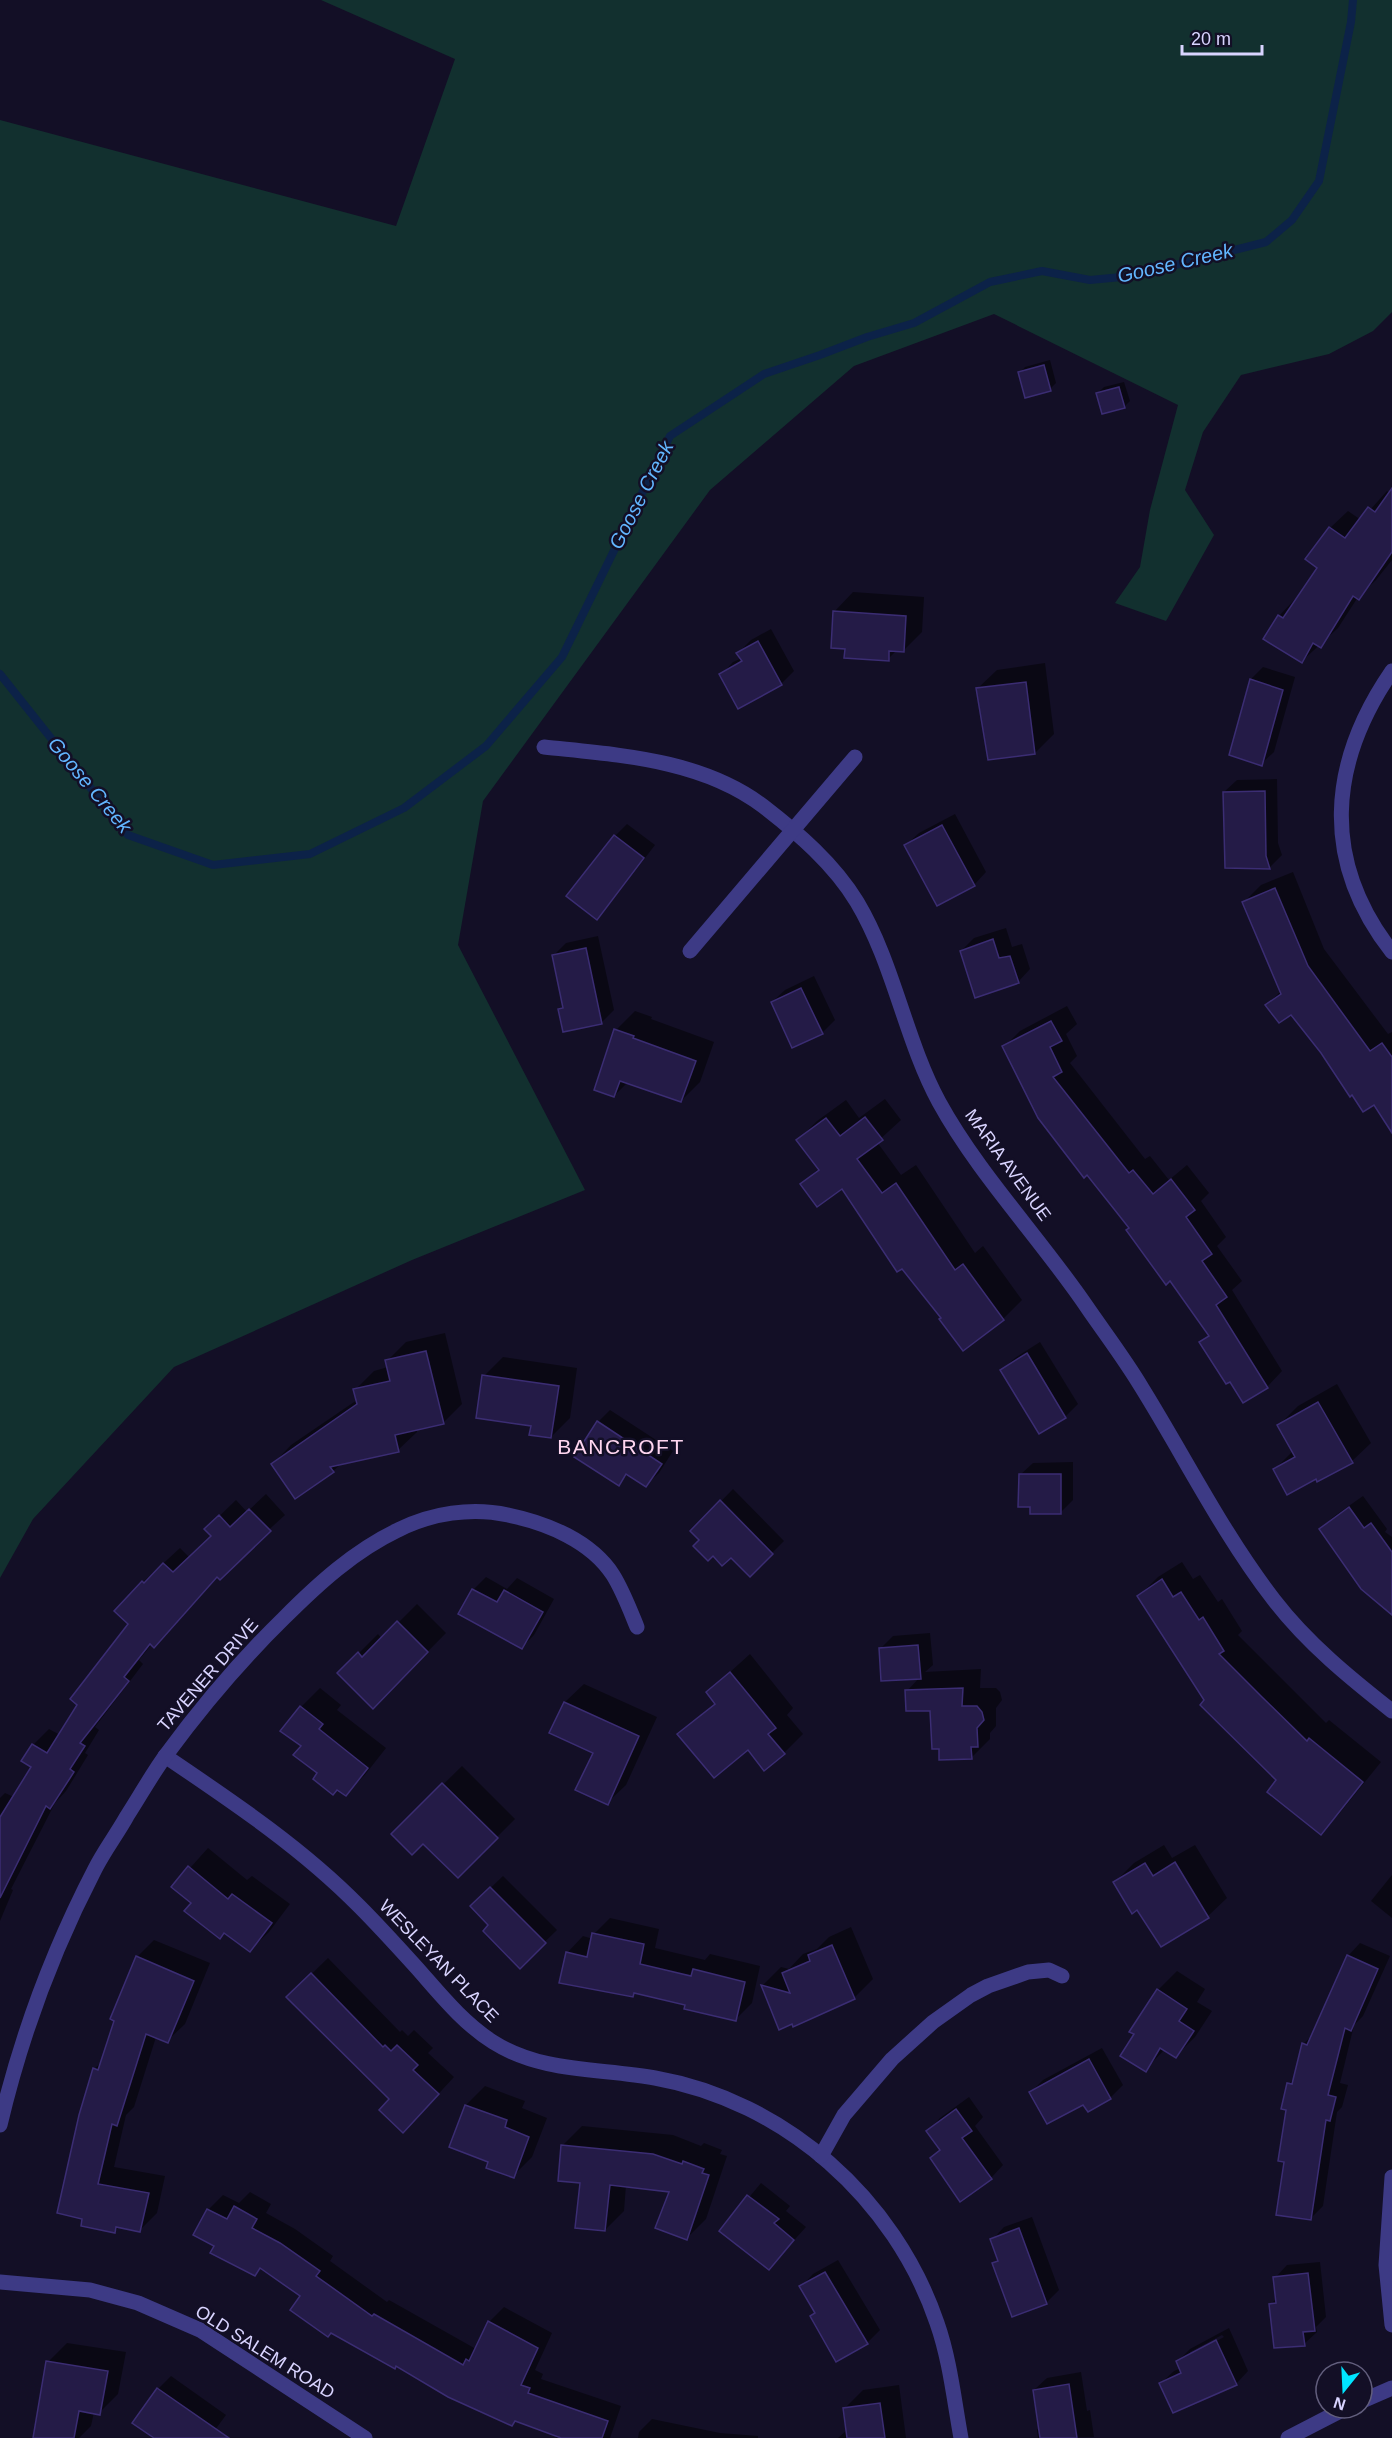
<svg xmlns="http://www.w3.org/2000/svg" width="1392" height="2438" font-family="Arial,sans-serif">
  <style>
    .green { fill: #12302f }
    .shadow { fill: #0007; fill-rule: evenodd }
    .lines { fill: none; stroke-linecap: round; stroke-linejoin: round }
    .stream { stroke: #0c2248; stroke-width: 8 }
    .building { fill: #241b47; stroke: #3b2d73; stroke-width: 1.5 }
    .street { stroke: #3d3a85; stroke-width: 15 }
    .labels { text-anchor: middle; stroke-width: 5; stroke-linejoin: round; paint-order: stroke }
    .street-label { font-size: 18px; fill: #d9d4ff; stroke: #130f26 }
    .water-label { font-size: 20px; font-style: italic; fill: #62b6ff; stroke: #130f26 }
    .quarter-label { font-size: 21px; letter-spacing: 1.5px; fill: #ffd6f0; stroke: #130f26 }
  </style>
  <rect width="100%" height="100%" fill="#130f26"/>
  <polygon class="green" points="321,0 1392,0 1392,312 1373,331 1329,354 1241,375 1203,432 1185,490 1214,535 1166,621 1115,603 1140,567 1150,510 1178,405 994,314 854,366 710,490 483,801 458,945 585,1190 412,1260 174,1367 33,1519 0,1578 0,120 396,226 455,59"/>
  <g class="shadow">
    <polygon points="1050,360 1056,383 1050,389 1020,373 1025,367"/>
    <polygon points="1124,382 1130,401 1124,407 1098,393 1104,387"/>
    <polygon points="1387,491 1390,493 1392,491 1392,560 1376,580 1358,597 1338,628 1302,661 1279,616 1296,598 1319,568 1330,528 1348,511 1361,520"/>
    <polygon points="853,592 924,597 922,632 903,651 897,650 888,659 847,647 835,611"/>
    <polygon points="771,629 794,671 781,684 721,675 733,662 742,658 738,653 751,640"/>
    <polygon points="1045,663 1054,734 1035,753 978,688 997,670"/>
    <polygon points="1263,667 1295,677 1274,752 1261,764 1251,679"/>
    <polygon points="1277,779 1278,843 1282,855 1270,867 1226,867 1224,792 1237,780"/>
    <polygon points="955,814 986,872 974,885 906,845 919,833"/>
    <polygon points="627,824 655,845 609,905 597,918 615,836"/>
    <polygon points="1293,872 1324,949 1388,1034 1392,1032 1392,1130 1375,1103 1322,1052 1291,1013 1267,1005 1281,991 1244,902 1261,885"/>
    <polygon points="1006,928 1012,947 1022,944 1030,969 1018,982 961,951 974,938"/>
    <polygon points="598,936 614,1010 601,1023 560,1010 564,1005 554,955 566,943"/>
    <polygon points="814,976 835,1020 822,1033 772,1002 785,990"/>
    <polygon points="1067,1006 1077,1024 1066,1034 1077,1056 1070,1063 1145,1159 1150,1156 1169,1180 1187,1165 1209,1193 1201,1201 1226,1237 1217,1246 1242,1281 1232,1290 1282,1371 1267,1387 1230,1380 1201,1342 1210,1334 1130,1228 1004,1047 1020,1031"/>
    <polygon points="635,1011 652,1017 651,1019 714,1042 700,1082 681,1101 628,1082 614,1096 596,1089 616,1030"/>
    <polygon points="885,1099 901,1120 877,1142 901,1175 916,1165 975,1253 983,1246 1022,1300 1003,1319 963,1349 942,1318 842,1186 802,1184 819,1168 798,1140 817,1121 846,1100 859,1118"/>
    <polygon points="445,1333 462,1404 443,1423 417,1429 417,1432 398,1450 341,1464 333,1471 273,1464 291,1445 357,1400 355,1390 374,1371 388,1367 387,1361 406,1342"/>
    <polygon points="1040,1342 1078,1404 1065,1417 1040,1432 1002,1370 1015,1358"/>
    <polygon points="503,1357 577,1368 570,1418 551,1437 533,1425 484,1376"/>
    <polygon points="1337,1384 1371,1443 1352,1461 1316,1477 1274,1470 1293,1451 1279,1425 1298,1406"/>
    <polygon points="610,1410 673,1451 659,1473 646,1485 628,1474 618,1484 598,1422"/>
    <polygon points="1073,1462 1073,1500 1060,1513 1032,1505 1020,1475 1033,1463"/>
    <polygon points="733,1489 784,1541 750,1575 731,1556 701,1540 692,1531"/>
    <polygon points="266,1494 285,1515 218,1576 169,1630 152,1644 139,1660 143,1664 95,1727 99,1730 85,1753 88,1755 66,1791 55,1803 11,1889 13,1890 0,1921 0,1798 5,1793 14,1797 33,1767 23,1761 33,1745 49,1729 60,1735 130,1624 143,1582 180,1548 190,1558 213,1536 206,1529 236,1500 247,1512"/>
    <polygon points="1363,1496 1387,1529 1385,1532 1392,1537 1392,1613 1321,1529 1333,1517"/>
    <polygon points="1182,1562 1193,1579 1200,1575 1218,1602 1222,1599 1242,1631 1238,1635 1326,1723 1329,1720 1381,1762 1339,1814 1320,1833 1278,1780 1206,1701 1139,1596 1158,1577"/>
    <polygon points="486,1577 507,1589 517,1578 554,1599 534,1635 521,1648 460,1613 474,1589"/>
    <polygon points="417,1604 446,1633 373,1707 339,1673 378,1634 382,1639"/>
    <polygon points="930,1633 933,1665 925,1672 981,1669 980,1688 996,1688 1000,1692 1002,1700 996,1708 996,1726 990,1733 990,1739 971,1758 940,1747 932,1710 907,1691 920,1677 881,1648 893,1636"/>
    <polygon points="750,1654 793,1708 787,1715 803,1734 784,1753 679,1734 716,1702 708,1692"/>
    <polygon points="584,1684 657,1717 626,1785 607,1803 595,1752 565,1702"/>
    <polygon points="320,1688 341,1705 337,1710 386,1748 364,1776 345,1794 319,1773 303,1746 301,1707"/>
    <polygon points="462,1766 515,1819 458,1876 423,1842 393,1834"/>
    <polygon points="1164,1845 1172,1858 1195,1845 1227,1898 1208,1916 1138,1908 1115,1882 1134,1863"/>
    <polygon points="208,1848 247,1880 252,1876 290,1904 269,1932 250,1950 173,1887"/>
    <polygon points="1392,1875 1392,1918 1371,1901"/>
    <polygon points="503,1876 557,1930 520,1966 491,1925 472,1906"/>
    <polygon points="610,1918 659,1929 655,1948 705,1960 710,1954 760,1966 752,2003 736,2019 687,2004 636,1992 633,1995 567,1953 583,1936 593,1939 594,1934"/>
    <polygon points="851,1927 873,1979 854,1998 794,2025 762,1986 781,1967 789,1969 803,1954 817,1949 829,1937"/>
    <polygon points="154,1940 210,1963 185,2024 167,2041 156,2037 134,2107 126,2115 114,2167 165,2176 157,2213 140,2230 120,2226 114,2232 83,2225 94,2069 103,2061 137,1957"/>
    <polygon points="1360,1943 1390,1956 1363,2016 1354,2025 1340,2083 1348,2085 1342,2107 1337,2112 1323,2206 1310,2219 1285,2161 1289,2084 1295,2077 1303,2044 1314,2034 1348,1956"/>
    <polygon points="328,1958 400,2032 402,2030 408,2036 414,2030 433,2048 428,2053 454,2077 419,2115 391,2099 288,1997"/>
    <polygon points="1177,1971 1205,1989 1197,2002 1212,2011 1195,2037 1176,2056 1165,2049 1145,2070 1136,2034 1158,1990"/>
    <polygon points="1102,2048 1123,2085 1110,2098 1084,2103 1031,2092 1043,2080"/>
    <polygon points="485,2086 525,2101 522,2108 547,2118 532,2157 513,2176 490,2161 466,2105"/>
    <polygon points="969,2097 983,2117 975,2126 1003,2165 991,2178 932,2158 941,2149 928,2131 940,2118"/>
    <polygon points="582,2126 673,2135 701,2146 704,2143 722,2150 720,2154 727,2156 706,2219 687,2238 671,2190 626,2185 624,2211 605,2230 563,2145"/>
    <polygon points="761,2183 790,2206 786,2211 806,2227 769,2268 721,2231"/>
    <polygon points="250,2192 271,2204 266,2213 295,2229 333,2256 330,2261 387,2302 389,2300 476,2349 489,2322 504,2307 552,2333 535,2370 543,2374 541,2379 621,2406 610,2438 556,2438 557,2435 516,2420 512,2425 302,2295 262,2267 255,2275 216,2246 208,2210 223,2195 239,2203"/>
    <polygon points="1032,2217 1059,2290 1047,2302 1013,2315 994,2263 999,2258 992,2240 1004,2227"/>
    <polygon points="838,2260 880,2330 868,2342 837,2360 811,2316 816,2312 801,2287 813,2274"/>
    <polygon points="1320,2262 1326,2317 1316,2327 1317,2332 1304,2344 1270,2305 1277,2298 1275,2278 1287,2265"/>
    <path d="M 1229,2328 L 1248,2371 L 1236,2384 L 1161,2383 L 1174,2371 L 1181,2368 L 1178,2361 L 1190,2349 ZM 1222,2335 L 1224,2337 L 1190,2355 L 1190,2352 Z"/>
    <polygon points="67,2343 126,2352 118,2394 99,2413 94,2412 91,2426 79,2438 34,2438 48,2362"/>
    <polygon points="1081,2372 1087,2411 1090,2410 1094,2437 1038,2438 1037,2430 1040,2427 1034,2390 1047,2378"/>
    <polygon points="171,2376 226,2415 209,2438 156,2438 134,2423 158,2389"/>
    <polygon points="899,2385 906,2438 838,2438 847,2430 844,2409 863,2390"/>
    <polygon points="652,2419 720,2433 758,2436 758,2438 638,2438 639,2432"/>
  </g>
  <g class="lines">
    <polyline class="stream" points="0,674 128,835 213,865 310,854 404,808 486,746 562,657 670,436 764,374 820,355 867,337 914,323 990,282 1042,271 1090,280 1132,276 1266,242 1292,220 1319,181 1351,22 1353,0"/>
  </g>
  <g class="building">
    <polygon points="1044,365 1051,391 1025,398 1018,372"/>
    <polygon points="1119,387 1125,408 1102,414 1096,393"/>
    <polygon points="1392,488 1392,552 1359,600 1353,596 1321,648 1313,643 1302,663 1263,639 1278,615 1283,618 1317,568 1305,559 1329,527 1345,538 1368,507 1375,512"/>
    <polygon points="833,611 906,616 904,652 889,651 889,661 844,658 845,649 831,648"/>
    <polygon points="758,641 782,685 738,709 719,674 742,661 736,653"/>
    <polygon points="1250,679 1283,690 1262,766 1229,755"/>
    <polygon points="1026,682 1035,754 988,760 976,688"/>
    <polygon points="1265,791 1266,856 1270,869 1225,868 1223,792"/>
    <polygon points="942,825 975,886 937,906 904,845"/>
    <polygon points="614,835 644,858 597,920 566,896"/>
    <polygon points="1275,888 1308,966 1370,1051 1382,1043 1392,1057 1392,1133 1374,1105 1363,1112 1352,1095 1350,1097 1321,1053 1291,1015 1279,1023 1265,1005 1281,994 1242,902"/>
    <polygon points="993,939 999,958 1010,956 1019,983 975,998 960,951"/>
    <polygon points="586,948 602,1024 563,1032 558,1009 563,1008 552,955"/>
    <polygon points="801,988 823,1034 792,1048 771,1002"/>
    <polygon points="1051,1021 1062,1041 1050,1047 1062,1072 1053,1077 1129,1173 1133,1170 1153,1194 1171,1179 1195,1210 1186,1217 1212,1254 1202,1261 1227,1297 1216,1305 1268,1388 1243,1403 1230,1382 1226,1384 1199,1342 1209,1336 1170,1281 1166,1285 1126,1230 1129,1228 1114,1209 1087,1175 1084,1178 1038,1118 1002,1046"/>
    <polygon points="614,1029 634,1036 633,1038 696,1061 681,1102 620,1081 614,1097 594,1090"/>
    <polygon points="865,1117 883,1140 857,1159 882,1193 896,1183 955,1270 963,1264 1004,1320 963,1351 939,1319 941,1318 902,1269 897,1272 842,1189 817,1207 800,1184 819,1170 796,1140 826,1118 840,1136"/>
    <polygon points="426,1351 444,1424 395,1435 399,1452 330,1467 334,1472 295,1499 271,1464 357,1404 353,1389 390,1381 385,1360"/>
    <polygon points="1027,1353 1066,1418 1039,1434 1000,1370"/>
    <polygon points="482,1375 559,1386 551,1438 529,1435 531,1426 476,1418"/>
    <polygon points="1318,1402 1353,1463 1317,1482 1316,1479 1287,1495 1273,1469 1295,1457 1277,1425"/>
    <polygon points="597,1421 662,1464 646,1487 626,1474 619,1486 574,1457"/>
    <polygon points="1019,1474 1061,1474 1061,1514 1030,1514 1030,1507 1018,1507"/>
    <polygon points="720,1500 773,1554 750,1577 731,1558 722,1566 713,1556 708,1561 693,1546 699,1540 690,1531"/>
    <polygon points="1349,1507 1364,1528 1371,1523 1392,1552 1392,1615 1361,1589 1319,1529"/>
    <polygon points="249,1509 271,1531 220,1580 217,1577 154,1648 150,1644 124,1677 129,1681 80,1743 85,1746 70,1769 74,1772 50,1809 46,1806 0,1898 0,1817 31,1767 21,1761 32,1744 47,1753 77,1705 70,1699 128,1624 114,1611 142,1581 144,1583 163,1563 173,1572 211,1536 204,1529 219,1515 230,1527"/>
    <polygon points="1162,1579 1173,1597 1181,1592 1199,1620 1203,1617 1224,1651 1219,1654 1262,1697 1307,1741 1309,1738 1363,1782 1321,1835 1267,1792 1276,1780 1200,1705 1204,1700 1137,1596"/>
    <polygon points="472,1589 497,1602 504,1590 543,1612 522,1649 458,1614"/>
    <polygon points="397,1621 428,1652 373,1709 337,1673 358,1652 362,1657"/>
    <polygon points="918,1645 921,1679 881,1681 879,1648"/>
    <polygon points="730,1672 776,1728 768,1734 785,1754 764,1771 748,1750 714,1778 677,1734 715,1704 706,1692"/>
    <polygon points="963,1688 962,1706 977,1706 982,1712 984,1720 977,1728 978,1747 971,1747 972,1759 939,1760 939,1749 932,1749 930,1711 906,1711 905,1690"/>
    <polygon points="564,1702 639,1736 608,1805 575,1790 593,1753 549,1733"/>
    <polygon points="300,1706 323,1724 319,1729 368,1768 346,1796 337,1790 333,1795 313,1779 317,1773 293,1755 301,1746 280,1731"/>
    <polygon points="442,1783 498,1838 458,1878 423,1844 412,1855 391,1834"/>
    <polygon points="1175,1862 1209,1918 1161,1947 1137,1910 1132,1914 1113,1882 1145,1863 1153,1876"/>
    <polygon points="188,1866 228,1899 232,1894 272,1923 250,1952 224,1933 220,1939 184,1911 191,1903 171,1887"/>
    <polygon points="490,1887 546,1943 520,1969 483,1931 488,1925 470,1906"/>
    <polygon points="592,1933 644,1944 640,1964 691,1976 693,1969 745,1982 736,2021 684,2009 685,2005 634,1993 633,1997 559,1983 566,1952 587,1957"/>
    <polygon points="832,1945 855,1999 793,2027 792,2024 779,2030 761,1985 790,1993 782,1973 810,1961 808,1955"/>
    <polygon points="1347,1955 1378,1969 1351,2031 1345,2028 1328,2095 1336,2097 1330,2121 1326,2120 1311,2220 1276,2215 1284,2162 1278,2161 1286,2110 1281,2109 1287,2083 1292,2084 1302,2043 1307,2045"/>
    <polygon points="136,1956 194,1981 168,2043 146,2034 117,2126 112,2124 98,2184 149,2193 140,2232 116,2227 115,2233 81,2226 82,2219 57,2213 79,2115 93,2068 98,2070 114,2021 110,2019"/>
    <polygon points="311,1973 383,2047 385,2045 391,2051 397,2045 418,2065 413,2070 439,2094 403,2133 379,2110 389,2099 286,1997"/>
    <polygon points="1157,1989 1187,2009 1179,2021 1194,2031 1176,2058 1160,2048 1146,2072 1120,2056 1134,2034 1129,2032"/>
    <polygon points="1089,2059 1111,2099 1088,2112 1083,2105 1047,2124 1029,2092"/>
    <polygon points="465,2105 507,2120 505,2127 529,2137 514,2178 486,2168 488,2162 449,2147"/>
    <polygon points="956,2109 972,2131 962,2138 992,2179 960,2202 930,2158 940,2150 926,2131"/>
    <polygon points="561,2145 653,2154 682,2164 683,2161 704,2169 702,2173 709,2175 687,2240 655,2228 669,2192 610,2185 605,2231 575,2228 580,2183 558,2181"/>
    <polygon points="747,2195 779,2219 774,2223 794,2240 769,2270 719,2231"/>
    <polygon points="234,2206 257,2219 252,2228 280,2243 320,2271 316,2276 372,2316 374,2314 463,2365 466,2359 469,2361 488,2321 538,2348 521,2385 530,2388 528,2393 608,2421 602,2438 561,2438 515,2421 512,2426 448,2397 396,2366 395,2369 331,2333 328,2337 290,2310 300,2296 260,2268 255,2276 210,2253 214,2246 193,2235 207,2209 227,2219"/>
    <polygon points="1019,2228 1047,2304 1012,2317 992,2263 998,2261 990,2239"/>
    <polygon points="825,2272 868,2344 836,2362 810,2316 815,2313 799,2286"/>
    <polygon points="1308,2273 1315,2331 1303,2332 1305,2346 1274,2348 1269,2304 1276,2303 1273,2277"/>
    <polygon points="1216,2340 1237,2385 1173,2413 1159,2383 1181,2373 1176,2361"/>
    <polygon points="46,2361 108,2371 100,2415 79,2411 74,2438 33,2438"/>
    <polygon points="1069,2384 1077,2438 1040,2438 1033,2390"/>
    <polygon points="157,2388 229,2438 154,2438 132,2423"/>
    <polygon points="880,2403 885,2438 847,2438 843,2408"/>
  </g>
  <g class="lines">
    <g class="street">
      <path d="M 1392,671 C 1328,764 1321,861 1392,952"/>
      <path d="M 544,747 C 618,755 701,759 763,806 C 798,833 834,864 857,902 C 894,964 905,1039 939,1102 C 979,1175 1042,1240 1089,1310 C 1107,1336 1126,1361 1142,1388 C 1186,1459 1223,1534 1274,1600 C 1307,1643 1350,1678 1392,1711"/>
      <polyline points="690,951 855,757"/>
      <path d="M 165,1756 C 233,1802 302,1848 359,1906 C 379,1926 398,1947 417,1968 C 440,1994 463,2023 493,2042 C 542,2073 600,2068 655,2078 C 785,2101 895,2199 937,2323 C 950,2360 954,2400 961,2438"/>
      <path d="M 0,2125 C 21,2036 53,1950 95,1869 C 104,1851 117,1834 127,1816 C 140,1796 152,1774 166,1755 C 202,1706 241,1660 284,1618 C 318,1584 354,1551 398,1530 C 431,1513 472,1507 508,1515 C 547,1523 591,1541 613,1575 C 623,1591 630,1610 637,1627"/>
      <polyline points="821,2156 844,2115 892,2059 933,2022 971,1995 988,1986 1028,1972 1049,1970 1062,1976"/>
      <polyline points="1392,2177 1386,2265 1392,2325"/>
      <polyline points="0,2282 90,2290 138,2303 200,2330 365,2438"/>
      <polyline points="1362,2401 1392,2388"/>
      <polyline points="1288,2438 1346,2408"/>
    </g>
  </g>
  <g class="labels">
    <g class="street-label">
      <text transform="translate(1008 1165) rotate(54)" y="6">MARIA AVENUE</text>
      <text transform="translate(208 1675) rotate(-49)" y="6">TAVENER DRIVE</text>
      <text transform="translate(439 1961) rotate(46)" y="6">WESLEYAN PLACE</text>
      <text transform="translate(265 2352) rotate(32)" y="6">OLD SALEM ROAD</text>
    </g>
    <g class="water-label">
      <text transform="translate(1175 263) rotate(-13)" y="7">Goose Creek</text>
      <text transform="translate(641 495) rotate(-63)" y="7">Goose Creek</text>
      <text transform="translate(90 785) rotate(50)" y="7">Goose Creek</text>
    </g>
    <g class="quarter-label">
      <text x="621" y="1454">BANCROFT</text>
    </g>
  </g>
  <g transform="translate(1344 2390) rotate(198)"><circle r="28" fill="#130f26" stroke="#625e7d" stroke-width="1.5"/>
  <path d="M0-4.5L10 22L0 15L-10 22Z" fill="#00e5ff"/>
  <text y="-9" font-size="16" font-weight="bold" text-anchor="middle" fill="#d9d4ff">N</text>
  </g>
  <path d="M1182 45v9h80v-9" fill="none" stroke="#d9d4ff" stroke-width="3"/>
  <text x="1191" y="45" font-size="18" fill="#d9d4ff" stroke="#130f26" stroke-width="4.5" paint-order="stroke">20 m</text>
</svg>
